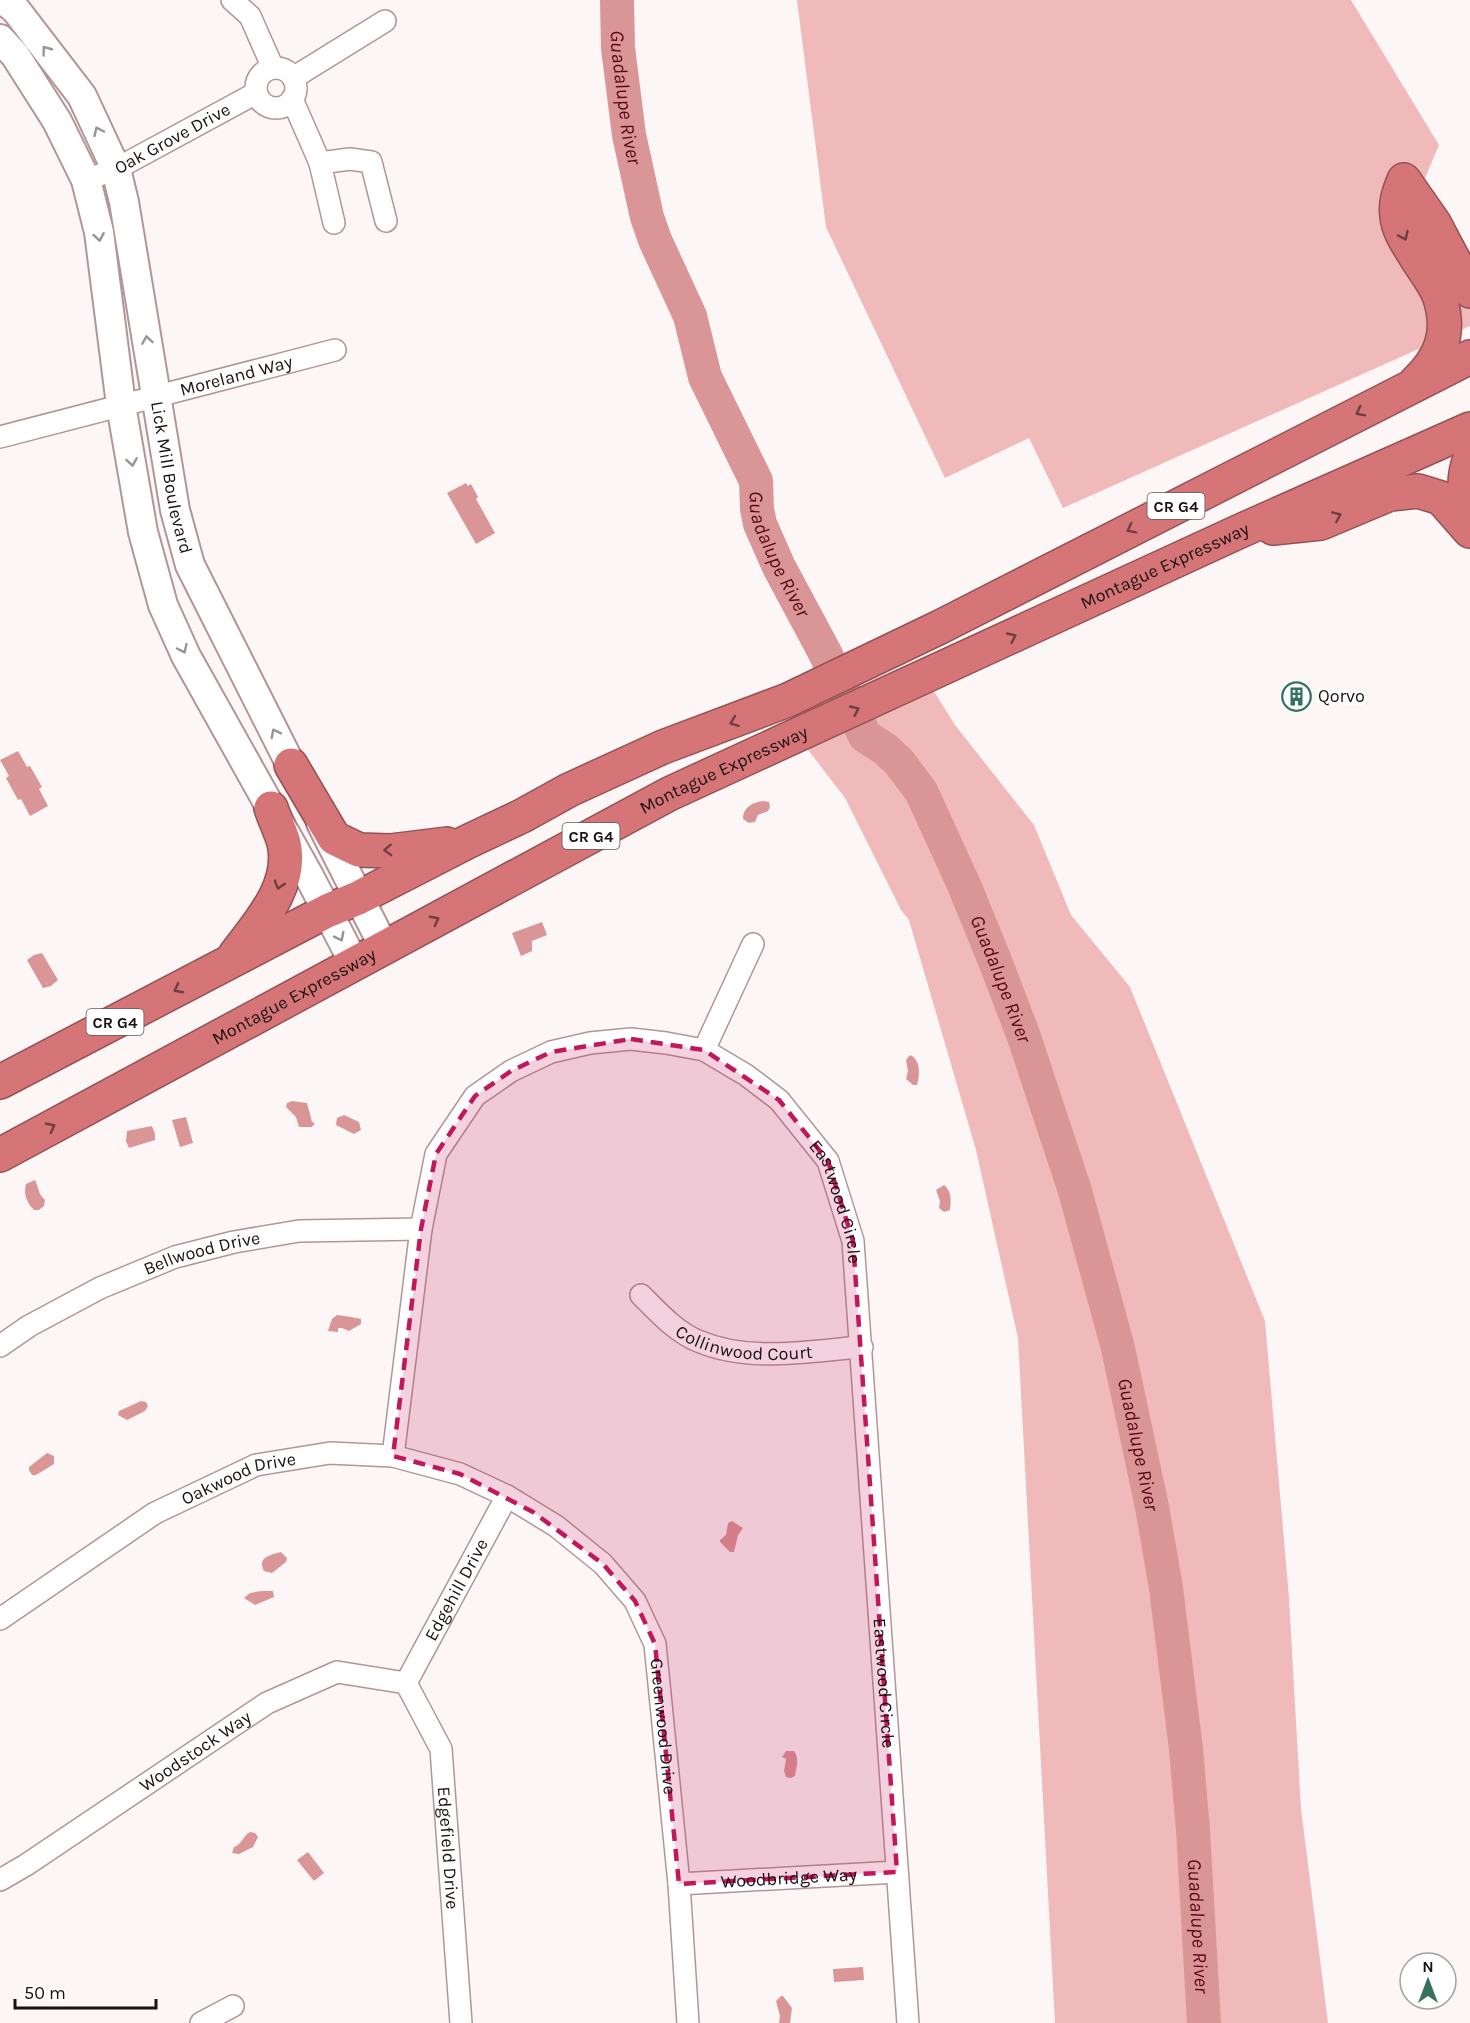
<svg xmlns="http://www.w3.org/2000/svg" width="1470" height="2023" font-family="Karla,sans-serif">
  <style>
    .green { fill: #f1baba }
    .water { fill: #da9696 }
    .lines { fill: none; stroke-linecap: round; stroke-linejoin: round }
    .river { stroke: #da9696; stroke-width: 34 }
    .street-casing { stroke: #b29695; stroke-width: 24 }
    .secondary-casing { stroke: #b29695; stroke-width: 32 }
    .highway-casing { stroke: #955254; stroke-width: 36 }
    .street { stroke: #fff; stroke-width: 21 }
    .secondary { stroke: #fff; stroke-width: 28 }
    .highway { stroke: #d67578; stroke-width: 33 }
    .oneway { stroke: #989494 }
    .oneway2 { stroke: #6f3e3f }
    .marked { fill: #c2185b; fill-opacity: 0.2; stroke: #c2185b; stroke-width: 4.5; stroke-dasharray: 12 8; stroke-linejoin: round }
    .labels { text-anchor: middle; stroke-width: 6; stroke-linejoin: round; paint-order: stroke }
    .shield { fill: #fff; stroke: #5f5858; stroke-width: 1.5 }
    .shield-label { font-size: 16px; font-weight: bold; fill: #1b1111 }
    .street-label { font-size: 18px; fill: #1b1111; stroke: #fff }
    .poi-label { font-size: 18px; fill: #1b1111; stroke: #fff; text-anchor: start }
    .water-label { font-size: 20px; font-style: italic; fill: #5a0716; stroke: #fff }
  </style>
  <rect width="100%" height="100%" fill="#fcf6f6"/>
  <g class="green">
    <polygon points="797,0 1351,0 1439,145 1420,190 1470,298 1470,326 1063,508 1029,438 945,478 826,227"/>
    <polygon points="933,690 955,725 1034,825 1071,915 1130,987 1265,1321 1289,1598 1301,1809 1328,2023 1055,2023 1018,1338 976,1150 909,920 901,910 845,798 802,742"/>
  </g>
  <g class="water">
    <polygon points="466,483 468,486 471,484 478,497 476,499 495,533 476,544 447,493"/>
    <polygon points="18,751 27,767 30,766 42,787 39,789 48,806 30,816 21,799 18,800 6,778 9,776 0,760"/>
    <path d="M 764,801 L 769,802 L 770,807 L 768,811 L 758,815 L 755,822 L 749,823 L 743,819 C 743,807 753,802 764,801 Z"/>
    <polygon points="542,922 547,935 532,941 532,951 521,956 512,933"/>
    <polygon points="42,953 58,980 51,986 43,988 27,960 34,955"/>
    <path d="M 910,1055 C 921,1060 920,1075 917,1085 L 913,1085 L 906,1079 L 908,1071 L 906,1060 Z"/>
    <polygon points="292,1101 307,1103 312,1122 315,1123 312,1127 299,1127 296,1117 286,1107 287,1103"/>
    <polygon points="344,1115 359,1122 361,1130 354,1134 336,1125 337,1118"/>
    <polygon points="186,1117 193,1143 180,1147 172,1120"/>
    <polygon points="152,1126 155,1134 155,1140 129,1148 126,1141 127,1131"/>
    <path d="M 35,1180 C 39,1188 38,1194 45,1200 L 44,1206 L 39,1210 L 34,1210 C 27,1203 23,1194 26,1184 Z"/>
    <path d="M 944,1185 C 952,1191 951,1201 950,1210 L 944,1212 L 939,1208 L 940,1201 L 936,1190 Z"/>
    <path d="M 337,1315 C 339,1315 358,1318 361,1319 L 361,1324 L 349,1331 L 342,1328 L 338,1328 L 338,1332 L 328,1331 L 332,1319 Z"/>
    <polygon points="141,1401 146,1402 148,1406 145,1411 127,1420 118,1415 119,1411"/>
    <polygon points="47,1453 54,1456 54,1464 36,1475 32,1475 29,1470 29,1467"/>
    <polygon points="732,1521 743,1528 738,1535 734,1552 730,1552 720,1542 720,1540 726,1535 728,1523"/>
    <path d="M 281,1552 L 287,1558 L 286,1562 L 272,1573 L 264,1571 C 257,1557 270,1555 281,1552 Z"/>
    <polygon points="261,1591 273,1591 274,1597 255,1605 244,1598 250,1593"/>
    <path d="M 786,1751 L 794,1751 C 800,1759 796,1768 795,1776 L 791,1778 L 786,1777 L 784,1771 L 786,1759 L 782,1757 Z"/>
    <path d="M 250,1832 L 255,1833 L 258,1837 L 253,1847 L 239,1854 L 232,1853 L 234,1847 C 242,1844 243,1836 250,1832 Z"/>
    <polygon points="308,1852 324,1873 314,1881 297,1860"/>
    <polygon points="863,1967 864,1980 834,1982 833,1969"/>
    <polygon points="781,1996 783,1996 792,2008 790,2023 779,2023 780,2016 776,2001"/>
  </g>
  <g class="lines">
    <path class="river" id="s1" d="M 617,0 L 618,48 L 629,135 L 647,217 L 655,240 L 690,316 L 705,377 L 756,481 L 757,509 L 760,524 L 779,567 L 824,651 L 865,736 L 885,749 L 899,762 L 921,791 L 964,885 L 995,961 L 1024,1037 L 1075,1191 L 1118,1348 L 1152,1507 L 1166,1588 L 1186,1749 L 1193,1830 L 1204,2023"/>
    <defs>
      <g id="street">
        <polyline points="232,0 250,16 273,68"/>
        <circle cx="276" cy="88" r="20"/>
        <polyline points="293,78 385,21"/>
        <polyline points="292,99 320,163 334,223"/>
        <polyline points="320,163 350,159 371,162 386,221"/>
        <path id="s2" d="M 86,180 L 116,169 L 256,93"/>
        <path id="s3" d="M 0,437 L 335,350"/>
        <polyline points="704,1050 753,944"/>
        <path id="s4" d="M 641,1295 C 658,1312 676,1332 698,1341 C 750,1363 807,1351 862,1347"/>
        <path id="s5" d="M 0,1346 L 29,1326 L 100,1288 L 175,1257 L 234,1242 L 299,1231 L 421,1229"/>
        <path id="s6" d="M 393,1456 L 421,1229 L 436,1154 L 475,1096 L 511,1071 L 551,1052 L 590,1043 L 631,1039 L 666,1043 L 704,1050 L 746,1075 L 779,1100 L 828,1161 L 853,1241 L 908,2023"/>
        <path id="s7" d="M 0,1619 L 155,1513 L 256,1465 L 330,1453 L 393,1456 L 460,1474 L 507,1496 L 556,1526 L 603,1564 L 635,1601 L 655,1644 L 679,1884 L 688,2023"/>
        <path id="s8" d="M 406,1683 L 441,1749 L 461,2023"/>
        <path id="s9" d="M 406,1683 L 507,1496"/>
        <path id="s10" d="M 0,1880 L 26,1865 L 267,1703 L 337,1672 L 406,1683"/>
        <path id="s11" d="M 679,1884 L 897,1872"/>
        <polyline points="201,2023 233,2006"/>
      </g>
      <g id="secondary">
        <path id="s12" d="M 4,0 L 16,10 L 82,96 L 116,169 L 124,202 L 175,510 L 190,565 L 301,785"/>
        <polyline points="0,39 15,55 57,121 86,180 99,232 121,405 143,532 163,605 186,656 309,876 354,963"/>
        <polyline points="321,823 384,947"/>
      </g>
      <g id="highway">
        <path d="M 1416,382 C 1441,358 1451,333 1440,298 C 1435,283 1422,268 1414,254 C 1407,243 1398,230 1397,216 C 1395,203 1399,192 1404,180 L 1434,223 L 1470,291"/>
        <path d="M 1470,459 C 1461,480 1466,503 1470,525"/>
        <polyline points="1273,528 1321,523 1390,494 1418,491 1441,498 1470,531"/>
        <polyline points="291,765 334,838 359,850 390,851 447,844"/>
        <path d="M 235,955 C 258,924 294,886 284,843 C 281,832 275,820 271,808"/>
        <polyline points="0,1082 327,911 358,898 467,842 522,816 569,790 663,747 788,700 940,627 1470,357"/>
        <path id="s13" d="M 0,1155 L 669,794 L 1238,532 L 1470,429"/>
      </g>
    </defs>
    <use href="#street" class="street-casing"/>
    <use href="#secondary" class="secondary-casing"/>
    <use href="#highway" class="highway-casing"/>
    <use href="#street" class="street"/>
    <use href="#secondary" class="secondary"/>
    <use href="#highway" class="highway"/>
  </g>
  <defs><path id="oneway-chevron" d="M-2-3.5L2.5 0L-2 3.5" fill="none" stroke-width="1.6" stroke-linecap="round" stroke-linejoin="round" transform="scale(1.5)"/></defs>
  <g class="oneway">
    <use href="#oneway-chevron" transform="translate(46 50) rotate(-127)"/>
    <use href="#oneway-chevron" transform="translate(98 131) rotate(-115)"/>
    <use href="#oneway-chevron" transform="translate(99 237) rotate(80)"/>
    <use href="#oneway-chevron" transform="translate(147 340) rotate(-99)"/>
    <use href="#oneway-chevron" transform="translate(132 462) rotate(81)"/>
    <use href="#oneway-chevron" transform="translate(183 649) rotate(65)"/>
    <use href="#oneway-chevron" transform="translate(275 733) rotate(-117)"/>
    <use href="#oneway-chevron" transform="translate(340 937) rotate(63)"/>
  </g>
  <g class="oneway2">
    <use href="#oneway-chevron" transform="translate(1404 236) rotate(65)"/>
    <use href="#oneway-chevron" transform="translate(1360 412) rotate(153)"/>
    <use href="#oneway-chevron" transform="translate(1337 516) rotate(-23)"/>
    <use href="#oneway-chevron" transform="translate(1131 529) rotate(153)"/>
    <use href="#oneway-chevron" transform="translate(1012 637) rotate(-25)"/>
    <use href="#oneway-chevron" transform="translate(855 710) rotate(-25)"/>
    <use href="#oneway-chevron" transform="translate(734 722) rotate(160)"/>
    <use href="#oneway-chevron" transform="translate(388 850) rotate(178)"/>
    <use href="#oneway-chevron" transform="translate(279 885) rotate(107)"/>
    <use href="#oneway-chevron" transform="translate(435 920) rotate(-28)"/>
    <use href="#oneway-chevron" transform="translate(178 989) rotate(152)"/>
    <use href="#oneway-chevron" transform="translate(51 1127) rotate(-28)"/>
  </g>
  <path class="marked" d="M 631,1039 L 704,1050 L 779,1100 L 828,1161 L 853,1241 L 897,1872 L 679,1884 L 655,1644 L 635,1601 L 603,1564 L 533,1512 L 460,1474 L 393,1456 L 421,1229 L 436,1154 L 475,1096 L 511,1071 L 551,1052 Z"/>
  <defs>
    <symbol id="building-ring" viewBox="-11 -11 22 22"><circle r="9.5" fill="#fff" stroke="#35725d" stroke-width="1.5"/><path d="M-4-6H4V6H1V3H-1V6H-4ZM-2.5-4.3h1.7v1.8h-1.7ZM.8-4.3h1.7v1.8H.8ZM-2.5-1h1.7V.8h-1.7ZM.8-1h1.7V.8H.8Z" fill="#35725d"/></symbol>
  </defs>
  <g fill-rule="evenodd">
    <use href="#building-ring" x="1280" y="680" width="33" height="33"/>
  </g>
  <g class="labels">
    <g class="shield">
      <rect x="1147.5" y="493" width="57" height="26" rx="4.5"/>
      <rect x="562.5" y="823" width="57" height="26" rx="4.5"/>
      <rect x="86.5" y="1009" width="57" height="26" rx="4.5"/>
    </g>
    <g class="shield-label">
      <text x="1176" y="512">CR G4</text>
      <text x="591" y="842">CR G4</text>
      <text x="115" y="1028">CR G4</text>
    </g>
    <g class="street-label">
      <text dy="6" stroke="none"><textPath href="#s2" startOffset="96">Oak Grove Drive</textPath></text>
      <text dy="6" stroke="none"><textPath href="#s3" startOffset="244">Moreland Way</textPath></text>
      <text dy="6" stroke="none"><textPath href="#s12" startOffset="518">Lick Mill Boulevard</textPath></text>
      <text dy="6" stroke="none"><textPath href="#s13" startOffset="1306">Montague Expressway</textPath></text>
      <text dy="6" stroke="none"><textPath href="#s13" startOffset="820">Montague Expressway</textPath></text>
      <text dy="6" stroke="none"><textPath href="#s13" startOffset="334">Montague Expressway</textPath></text>
      <text dy="6" stroke="none"><textPath href="#s6" startOffset="828">Eastwood Circle</textPath></text>
      <text dy="6" stroke="none"><textPath href="#s5" startOffset="224">Bellwood Drive</textPath></text>
      <text dy="6" stroke="none"><textPath href="#s4" startOffset="120">Collinwood Court</textPath></text>
      <text dy="6" stroke="none"><textPath href="#s7" startOffset="279">Oakwood Drive</textPath></text>
      <text dy="6" stroke="none"><textPath href="#s9" startOffset="106">Edgehill Drive</textPath></text>
      <text dy="6" stroke="none"><textPath href="#s6" startOffset="1314">Eastwood Circle</textPath></text>
      <text dy="6" stroke="none"><textPath href="#s7" startOffset="856">Greenwood Drive</textPath></text>
      <text dy="6" stroke="none"><textPath href="#s10" startOffset="234">Woodstock Way</textPath></text>
      <text dy="6" stroke="none"><textPath href="#s8" startOffset="174">Edgefield Drive</textPath></text>
      <text dy="6" stroke="none"><textPath href="#s11" startOffset="110">Woodbridge Way</textPath></text>
    </g>
    <g class="poi-label">
      <text x="1318" y="702">Qorvo</text>
    </g>
    <g class="water-label">
      <text dy="7" stroke="none"><textPath href="#s1" startOffset="98">Guadalupe River</textPath></text>
      <text dy="7" stroke="none"><textPath href="#s1" startOffset="584">Guadalupe River</textPath></text>
      <text dy="7" stroke="none"><textPath href="#s1" startOffset="1070">Guadalupe River</textPath></text>
      <text dy="7" stroke="none"><textPath href="#s1" startOffset="1556">Guadalupe River</textPath></text>
      <text dy="7" stroke="none"><textPath href="#s1" startOffset="2042">Guadalupe River</textPath></text>
    </g>
  </g>
  <g transform="translate(1428 1981)"><circle r="28" fill="#ffffff" stroke="#a4a0a0" stroke-width="1.5"/>
  <path d="M0-4.5L10 22L0 15L-10 22Z" fill="#35725d"/>
  <text y="-9" font-size="16" font-weight="bold" text-anchor="middle" fill="#1b1111">N</text>
  </g>
  <path d="M15 1999v9h141v-9" fill="none" stroke="#1b1111" stroke-width="3"/>
  <text x="24" y="1999" font-size="18" fill="#1b1111" stroke="#ffffff" stroke-width="4.5" paint-order="stroke">50 m</text>
</svg>
